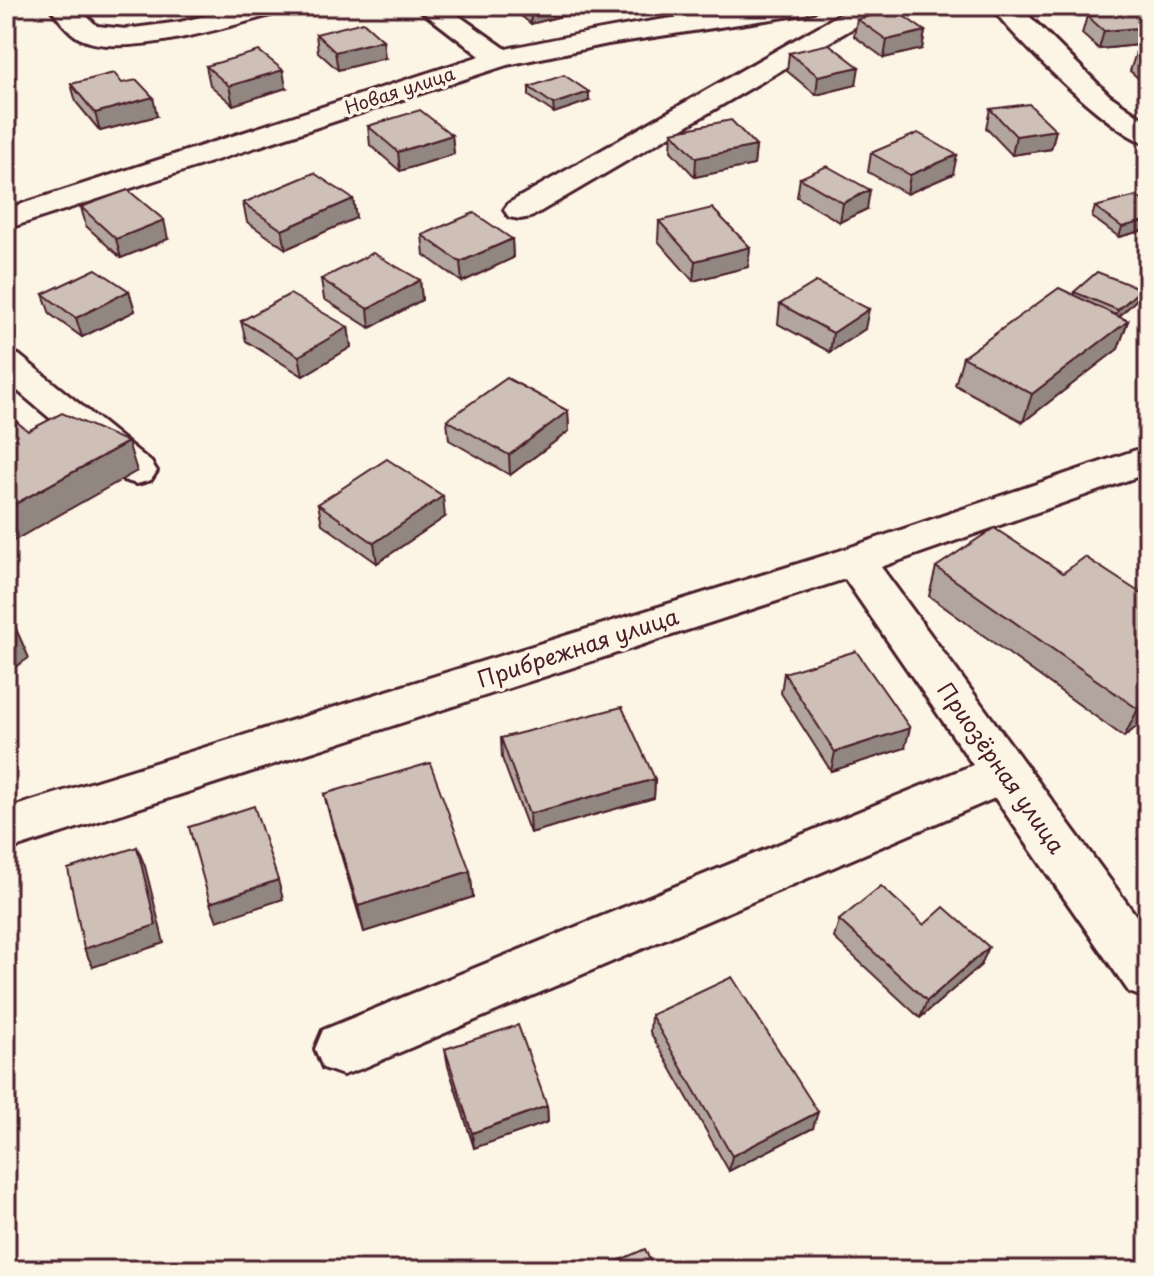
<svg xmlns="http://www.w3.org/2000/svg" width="1154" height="1276" font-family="'Playpen Sans',sans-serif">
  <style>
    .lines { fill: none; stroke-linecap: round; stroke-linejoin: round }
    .minor-casing { stroke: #4a1f2b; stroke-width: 6 }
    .minor { fill: #fcf5e5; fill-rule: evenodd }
    .wall { fill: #b2a59d; stroke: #4a1f2b; stroke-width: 2 }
    .shaded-wall { fill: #918680; stroke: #4a1f2b; stroke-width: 2 }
    .building { fill: #cfc0b7; stroke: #4a1f2b; stroke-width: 2 }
    .labels { text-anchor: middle; stroke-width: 7; stroke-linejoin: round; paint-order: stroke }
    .far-street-label { font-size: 18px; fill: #4a1f2b; stroke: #fcf5e5 }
    .street-label { font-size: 22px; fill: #4a1f2b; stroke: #fcf5e5 }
  </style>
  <rect width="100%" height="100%" fill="#fcf5e5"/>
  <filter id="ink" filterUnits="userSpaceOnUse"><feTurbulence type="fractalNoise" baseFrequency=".0125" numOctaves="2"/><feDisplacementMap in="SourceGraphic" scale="16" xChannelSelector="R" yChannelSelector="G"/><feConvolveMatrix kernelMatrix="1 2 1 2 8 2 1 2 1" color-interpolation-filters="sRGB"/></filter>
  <g filter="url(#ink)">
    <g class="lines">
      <defs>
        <g id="minor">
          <path d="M 49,6 L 76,6 L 97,26 L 126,29 L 180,22 L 245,6 L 289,6 L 285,11 C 236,24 124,61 79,38 C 68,32 56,16 49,6 Z"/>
          <path d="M 415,6 L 445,6 L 506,49 C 609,28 712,6 818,6 L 814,11 L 805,14 L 608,44 L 507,65 L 6,229 L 6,209 L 480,56 Z"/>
          <polygon points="854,6 886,6 882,11 531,217 520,219 509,217 504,210 509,203"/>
          <path d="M 991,6 L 1019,6 L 1109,95 L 1148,122 L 1148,144 C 1112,135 1013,38 991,6 Z"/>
          <polygon points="6,352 19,355 151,462 157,471 151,480 137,484 123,480 6,381"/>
          <polygon points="1148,446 1148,473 881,567 1148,932 1148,999 1129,992 995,798 363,1068 343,1075 323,1068 315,1049 323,1030 973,765 845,579 6,851 6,809 839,551"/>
        </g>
      </defs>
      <use href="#minor" class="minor-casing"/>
      <use href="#minor" class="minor"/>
    </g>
    <g class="wall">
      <polygon points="509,6 581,6 581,11 531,24"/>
      <polygon points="1048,6 1077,6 1050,8"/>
      <polygon points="1087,16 1148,16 1148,44 1099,49 1082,34"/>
      <polygon points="857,19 925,31 922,49 884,58 854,36"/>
      <polygon points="316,34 385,58 338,70 318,52"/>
      <polygon points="1148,52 1148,87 1130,71 1136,53"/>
      <polygon points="789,53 856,85 816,95 787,71"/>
      <polygon points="206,66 286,88 233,105 210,85"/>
      <polygon points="122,83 157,116 100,131 76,102 71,84"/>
      <polygon points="529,87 589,101 554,113 529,96"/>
      <polygon points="990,109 1056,130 1051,149 1012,155 986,128"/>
      <polygon points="368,126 452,135 454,154 400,171 370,145"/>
      <polygon points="672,132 756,146 754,165 695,177 671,151"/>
      <polygon points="871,153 953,174 907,194 868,172"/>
      <polygon points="800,178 867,209 840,222 797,197"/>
      <polygon points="353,199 356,218 286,249 247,222 243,203"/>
      <polygon points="1148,204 1148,229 1119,237 1092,217 1095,207"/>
      <polygon points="81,207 168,239 121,258 86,226"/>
      <polygon points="659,221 750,247 748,267 693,281 658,241"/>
      <polygon points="422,235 512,239 513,258 462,282 424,255"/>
      <polygon points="321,279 420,280 422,300 370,328 324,299"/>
      <polygon points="1141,289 1137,299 1119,316 1128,321 1118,349 1023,422 955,385 963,357 1074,295 1074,292"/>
      <polygon points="129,291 135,311 82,337 50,314 43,294"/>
      <polygon points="780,304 865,329 830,352 778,324"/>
      <polygon points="241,321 348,327 351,347 303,376 246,341"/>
      <polygon points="568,411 569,431 510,475 449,440 447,420"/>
      <polygon points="318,504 445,517 377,563 322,524"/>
      <polygon points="936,567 1063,573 1148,598 1148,717 1124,737 929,596"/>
      <polygon points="784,673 905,748 831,771 781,693"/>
      <polygon points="501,738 655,779 654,798 530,833 502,758"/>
      <polygon points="324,794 470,871 473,897 364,932 331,821"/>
      <polygon points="839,920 924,925 981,965 920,1018 834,938"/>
      <polygon points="651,1015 813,1128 729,1171 650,1032"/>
      <polygon points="445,1049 547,1106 548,1122 474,1148 448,1066"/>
    </g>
    <g class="shaded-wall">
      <polygon points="533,6 581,6 581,11 531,24 530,7"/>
      <polygon points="1148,27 1148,44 1099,49 1104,31"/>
      <polygon points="925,31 922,49 884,58 887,40"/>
      <polygon points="383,40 385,58 338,70 335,52"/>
      <polygon points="859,67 856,85 816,95 818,76"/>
      <polygon points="283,70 286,88 233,105 229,86"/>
      <polygon points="589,92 589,101 554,113 553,104"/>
      <polygon points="153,97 157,116 100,131 95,113"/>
      <polygon points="1056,130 1051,149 1012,155 1016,136"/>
      <polygon points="452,135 454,154 400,171 398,152"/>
      <polygon points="756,146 754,165 695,177 696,158"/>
      <polygon points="957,155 953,174 907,194 910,175"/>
      <polygon points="870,190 867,209 840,222 843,203"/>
      <polygon points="353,199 356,218 286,249 282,230"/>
      <polygon points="164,220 168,239 121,258 116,239"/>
      <polygon points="1148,220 1148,229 1119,237 1122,227"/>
      <polygon points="512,239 513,258 462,282 460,262"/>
      <polygon points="750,247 748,267 693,281 695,261"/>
      <polygon points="420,280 422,300 370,328 368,309"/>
      <polygon points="1141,289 1137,299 1115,321 1118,310"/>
      <polygon points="129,291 135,311 82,337 76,318"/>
      <polygon points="869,309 865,329 830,352 833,333"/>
      <polygon points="1128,321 1118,349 1023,422 1032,394"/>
      <polygon points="348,327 351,347 303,376 299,356"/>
      <polygon points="568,411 569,431 510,475 509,455"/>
      <polygon points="128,442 137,471 6,545 6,509"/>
      <polygon points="443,496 445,517 377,563 374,543"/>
      <polygon points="16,629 29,658 6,673 6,635"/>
      <polygon points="1148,700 1148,717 1124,737 1138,709"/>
      <polygon points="910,728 905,748 831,771 835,752"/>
      <polygon points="655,779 654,798 530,833 529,814"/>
      <polygon points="137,847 145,866 164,943 93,967 84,949"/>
      <polygon points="470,871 473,897 364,932 358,906"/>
      <polygon points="278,880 283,899 217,921 210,903"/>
      <polygon points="989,947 981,965 920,1018 927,1001"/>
      <polygon points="547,1106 548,1122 474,1148 472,1133"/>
      <polygon points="818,1112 813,1128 729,1171 732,1156"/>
    </g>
    <g class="building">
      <polygon points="895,10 925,31 887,40 857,19"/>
      <polygon points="1141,10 1148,16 1148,27 1104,31 1087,16"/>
      <polygon points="363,22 383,40 335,52 316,34"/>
      <polygon points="829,44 859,67 818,76 789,53"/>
      <polygon points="259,51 283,70 229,86 206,66"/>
      <polygon points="1148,52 1148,64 1136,53"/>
      <polygon points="114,73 122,83 137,80 153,97 95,113 71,84"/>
      <polygon points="564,75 589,92 553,104 529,87"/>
      <polygon points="1029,104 1056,130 1016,136 990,109"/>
      <polygon points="420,110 452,135 398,152 368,126"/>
      <polygon points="731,120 756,146 696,158 672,132"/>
      <polygon points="918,133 957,155 910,175 871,153"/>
      <polygon points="827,166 870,190 843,203 800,178"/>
      <polygon points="314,173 353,199 282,230 243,203"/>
      <polygon points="128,190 164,220 116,239 81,207"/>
      <polygon points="1136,196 1148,204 1148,220 1122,227 1095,207"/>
      <polygon points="712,208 750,247 695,261 659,221"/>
      <polygon points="474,213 512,239 460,262 422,235"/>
      <polygon points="373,253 420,280 368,309 321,279"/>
      <polygon points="96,269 129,291 76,318 43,294"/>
      <polygon points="1097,272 1141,289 1118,310 1074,292"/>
      <polygon points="816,282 869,309 833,333 780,304"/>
      <polygon points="1059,288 1128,321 1032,394 963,357"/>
      <polygon points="290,294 348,327 299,356 241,321"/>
      <polygon points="507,378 568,411 509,455 447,420"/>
      <polygon points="6,413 28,431 62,413 128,442 6,509"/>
      <polygon points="387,459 443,496 374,543 318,504"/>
      <polygon points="994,528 1063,573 1085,557 1148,598 1148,700 1138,709 936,567"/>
      <polygon points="6,620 16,629 6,635"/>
      <polygon points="856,651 910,728 835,752 784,673"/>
      <polygon points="622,707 655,779 529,814 501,738"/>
      <polygon points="430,763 470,871 358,906 324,794"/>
      <polygon points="254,806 278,880 210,903 189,827"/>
      <polygon points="137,847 156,925 84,949 68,869"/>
      <polygon points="881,886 924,925 944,907 989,947 927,1001 839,920"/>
      <polygon points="732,977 818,1112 732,1156 651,1015"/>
      <polygon points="518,1025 547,1106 472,1133 445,1049"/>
      <polygon points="645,1249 654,1270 597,1270"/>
    </g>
  </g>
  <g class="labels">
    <g class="far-street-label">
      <text transform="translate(400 91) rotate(-18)" y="6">Новая улица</text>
    </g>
    <g class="street-label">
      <text transform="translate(578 648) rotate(-18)" y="8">Прибрежная улица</text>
      <text transform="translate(1001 768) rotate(55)" y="8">Приозёрная улица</text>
    </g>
  </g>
  <rect width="1154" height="1276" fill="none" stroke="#fcf5e5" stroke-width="32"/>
  <rect x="16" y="16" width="1122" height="1244" fill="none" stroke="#4a1f2b" stroke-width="3" filter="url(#ink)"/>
</svg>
